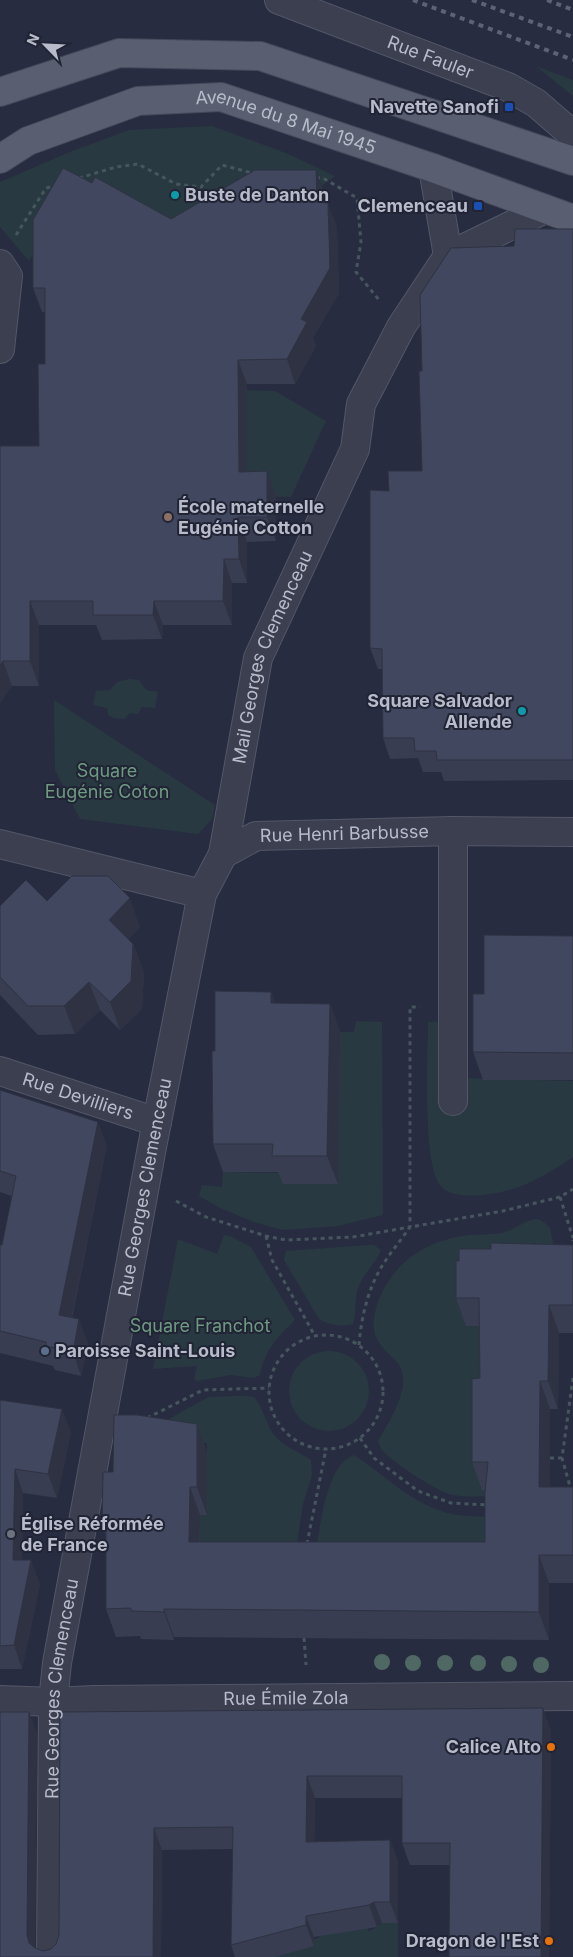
<svg xmlns="http://www.w3.org/2000/svg" width="573" height="1957" font-family="Inter,sans-serif">
  <style>
    .green { fill: #293941 }
    .lines { fill: none; stroke-linecap: round; stroke-linejoin: round }
    .minor-casing { stroke: #535767; stroke-width: 30 }
    .major-casing { stroke: #444859; stroke-width: 30 }
    .path { stroke: #47565e; stroke-width: 3; stroke-dasharray: 4 4; stroke-linecap: butt }
    .minor { stroke: #3b3f50; stroke-width: 28 }
    .major { stroke: #595e70; stroke-width: 28 }
    .rail { stroke: #5d6277; stroke-width: 4; stroke-dasharray: 5 5; stroke-linecap: butt }
    .tree { fill: #4f6864 }
    .wall { fill: #383d51 }
    .shaded-wall { fill: #2e3242 }
    .building { fill: #41475e; stroke: #2e3242 }
    .transit-dot { fill: #1a4fb4; stroke: #202435; stroke-width: 2 }
    .culture-dot { fill: #0f9aa8; stroke: #202435; stroke-width: 2 }
    .education-dot { fill: #8d6e63; stroke: #202435; stroke-width: 2 }
    .service-dot { fill: #5c6f8a; stroke: #202435; stroke-width: 2 }
    .worship-dot { fill: #6b7280; stroke: #202435; stroke-width: 2 }
    .food-dot { fill: #e8710a; stroke: #202435; stroke-width: 2 }
    .labels { text-anchor: middle; stroke-width: 4; stroke-linejoin: round; paint-order: stroke }
    .street-label { font-size: 18px; fill: #b7bbca; stroke: #202435 }
    .poi-label { font-size: 18px; font-weight: bold; fill: #b7bbca; stroke: #202435; text-anchor: end }
    .park-label { font-size: 18px; fill: #6f9a82; stroke: #202435 }
  </style>
  <rect width="100%" height="100%" fill="#272c40"/>
  <g class="green">
    <polygon points="536,66 573,80 573,96"/>
    <polygon points="212,126 286,153 335,176 320,187 187,240 73,188 29,261 0,227 0,182 72,151 129,130"/>
    <polygon points="232,390 275,391 326,421 291,497 247,496"/>
    <polygon points="129,679 139,680 146,690 158,692 155,708 142,707 138,714 130,713 124,719 114,718 108,715 107,708 93,705 96,691 110,690 117,682"/>
    <polygon points="54,700 215,805 212,819 198,834 80,819 55,770"/>
    <polygon points="356,1021 382,1022 383,1215 338,1226 282,1230 254,1222 220,1208 199,1196 202,1185 222,1187 223,1172 283,1173 338,1140 340,1032 354,1032"/>
    <path d="M 443,1021 L 443,1113 L 463,1113 L 461,1078 L 573,1081 L 573,1157 C 545,1176 518,1192 483,1195 C 469,1196 449,1197 440,1185 C 422,1161 428,1055 428,1022 Z"/>
    <path d="M 538,1219 L 545,1223 L 550,1228 L 559,1272 L 490,1326 L 482,1490 L 496,1490 L 496,1496 C 481,1496 464,1498 449,1494 C 434,1489 397,1465 386,1454 C 382,1451 379,1446 378,1441 C 389,1421 416,1382 396,1361 C 387,1352 376,1343 374,1330 C 372,1316 378,1299 385,1287 C 401,1258 428,1242 461,1236 C 474,1234 489,1235 502,1233 C 515,1230 524,1220 538,1219 Z"/>
    <path d="M 224,1235 L 230,1236 L 251,1247 L 295,1320 C 277,1337 265,1350 260,1375 L 254,1378 L 231,1375 L 197,1381 L 194,1379 L 197,1366 L 153,1369 L 178,1239 L 217,1254 Z"/>
    <path d="M 368,1245 L 374,1245 L 381,1250 C 375,1264 363,1274 358,1288 C 354,1299 357,1312 353,1324 C 343,1327 328,1325 319,1319 L 284,1260 L 286,1251 Z"/>
    <circle cx="329" cy="1391" r="40"/>
    <path d="M 233,1396 C 239,1396 247,1395 253,1397 C 260,1399 268,1429 275,1436 C 285,1448 299,1451 311,1460 L 312,1475 L 303,1504 L 293,1570 L 199,1570 L 200,1515 L 207,1514 L 207,1443 L 143,1443 L 142,1436 L 181,1412 L 209,1397 Z"/>
    <path d="M 354,1455 C 388,1477 415,1508 457,1515 C 470,1517 483,1516 496,1517 L 495,1570 L 317,1544 C 321,1520 328,1463 354,1455 Z"/>
    <polygon points="382,1923 398,1923 398,1957 270,1957 320,1937 329,1929 368,1926 368,1931 374,1929"/>
  </g>
  <g class="lines">
    <defs>
      <g id="minor">
        <path id="s1" d="M 279,0 L 508,87 L 536,103 L 573,135"/>
        <polyline points="433,168 448,256"/>
        <polyline points="0,264 8,276 0,349"/>
        <polyline points="0,844 202,894"/>
        <path id="s2" d="M 223,854 L 258,658 L 355,449 L 361,404 L 401,327 L 448,256 L 545,209"/>
        <path id="s3" d="M 0,1071 L 157,1122"/>
        <polyline points="453,1101 453,831"/>
        <path id="s4" d="M 0,1700 L 53,1702 L 94,1700 L 573,1696"/>
        <path id="s5" d="M 51,1957 L 53,1702 L 57,1663 L 152,1147 L 202,894 L 223,854 L 256,836 L 453,831 L 573,832"/>
      </g>
      <g id="major">
        <polyline points="0,92 119,53 260,56 573,161"/>
        <path id="s6" d="M 0,159 L 28,141 L 138,101 L 221,97 L 433,168 L 573,219"/>
      </g>
    </defs>
    <use href="#minor" class="minor-casing"/>
    <use href="#major" class="major-casing"/>
    <g class="path">
      <polyline points="79,178 116,167 138,164 176,184 201,187 222,165 252,173"/>
      <polyline points="316,178 323,178 357,198 361,242 356,272 380,301"/>
      <polyline points="16,235 46,188 54,186"/>
      <polyline points="560,1197 573,1238"/>
      <polyline points="176,1201 206,1217 266,1236 286,1240 353,1237 410,1227 410,1007 420,1007"/>
      <polyline points="266,1236 272,1260 315,1336"/>
      <polyline points="573,1249 573,1240"/>
      <circle cx="326" cy="1392" r="57"/>
      <path d="M 359,1345 C 361,1318 368,1289 382,1266 C 390,1253 401,1240 410,1227 L 503,1211 L 560,1197 L 573,1189"/>
      <polyline points="573,1378 562,1458 573,1497"/>
      <polyline points="147,1418 203,1390 269,1388"/>
      <polyline points="360,1438 374,1458 418,1491 451,1503 488,1505"/>
      <polyline points="550,1458 562,1458"/>
      <polyline points="307,1544 326,1449"/>
      <polyline points="304,1638 306,1665"/>
    </g>
    <use href="#minor" class="minor"/>
    <use href="#major" class="major"/>
    <g class="rail">
      <polyline points="413,0 573,60"/>
      <polyline points="472,0 573,37"/>
      <polyline points="547,0 573,10"/>
    </g>
  </g>
  <g class="tree">
    <circle cx="382" cy="1662" r="8"/>
    <circle cx="413" cy="1663" r="8"/>
    <circle cx="445" cy="1663" r="8"/>
    <circle cx="478" cy="1663" r="8"/>
    <circle cx="509" cy="1664" r="8"/>
    <circle cx="541" cy="1665" r="8"/>
  </g>
  <g class="wall">
    <polygon points="92,183 171,219 325,195 325,203 337,227 339,293 313,338 316,346 295,384 247,384 247,472 276,496 276,541 247,542 247,583 232,583 232,625 163,625 162,639 102,640 96,625 39,625 39,686 12,686 0,703 0,446 39,446 45,364 45,312 42,312 33,288"/>
    <polygon points="573,229 573,780 444,781 441,772 423,772 418,758 390,759 383,738 382,669 378,669 370,648 389,491 422,471 422,371 514,246"/>
    <polygon points="47,901 140,927 128,939 133,944 144,973 142,1009 120,1030 100,1010 75,1034 38,1035 0,995 0,906"/>
    <polygon points="573,936 573,1080 483,1080 473,1052 484,994"/>
    <polygon points="271,992 275,1003 330,1004 340,1032 338,1184 283,1184 278,1172 223,1172 213,1144 215,1051"/>
    <polygon points="0,1090 107,1145 72,1318 88,1343 81,1376 55,1370 53,1366 0,1353 0,1245 2,1245 12,1196 0,1192"/>
    <polygon points="573,1245 573,1333 559,1333 558,1409 550,1409 550,1487 573,1487 573,1583 549,1583 549,1640 174,1637 174,1640 141,1639 140,1636 116,1637 106,1609 106,1536 102,1526 113,1472 207,1452 207,1515 200,1515 200,1542 485,1542 486,1490 482,1490 472,1462 480,1378 480,1326 466,1326 456,1298 459,1261 491,1249"/>
    <polygon points="0,1400 71,1432 57,1498 23,1493 22,1560 40,1584 22,1669 0,1669"/>
    <polygon points="29,1712 37,1734 35,1949 43,1951 51,1949 56,1944 59,1935 60,1712 551,1730 549,1957 449,1957 450,1865 410,1865 402,1843 402,1798 315,1798 314,1842 390,1840 398,1862 398,1923 382,1923 377,1927 314,1937 314,1946 275,1957 235,1957 231,1945 233,1849 162,1850 161,1957 0,1957"/>
  </g>
  <g class="shaded-wall">
    <polygon points="316,170 325,195 326,226 317,202"/>
    <polygon points="328,203 337,227 339,293 313,338 316,346 295,384 287,359 301,319"/>
    <polygon points="238,360 247,384 247,496 239,472"/>
    <polygon points="267,471 276,496 276,541 267,517"/>
    <polygon points="238,517 247,542 247,583 239,559"/>
    <polygon points="224,559 232,583 232,625 223,601"/>
    <polygon points="30,601 39,625 39,686 30,661"/>
    <polygon points="154,601 163,625 162,639 153,615"/>
    <polygon points="3,661 12,686 0,703 0,666"/>
    <polygon points="130,898 140,927 119,948 109,920"/>
    <polygon points="133,944 144,973 142,1009 120,1030 110,1002"/>
    <polygon points="89,982 100,1010 75,1034 64,1006"/>
    <polygon points="271,992 281,1020 271,1003"/>
    <polygon points="330,1004 340,1032 338,1184 327,1156"/>
    <polygon points="98,1122 107,1145 67,1339 59,1315"/>
    <polygon points="549,1305 559,1333 558,1409 548,1381"/>
    <polygon points="79,1319 88,1343 81,1376 73,1352"/>
    <polygon points="540,1381 550,1409 550,1515 539,1487"/>
    <polygon points="62,1409 71,1432 57,1498 48,1474"/>
    <polygon points="197,1424 207,1452 207,1515 197,1487"/>
    <polygon points="15,1469 23,1493 22,1584 13,1560"/>
    <polygon points="190,1487 200,1515 199,1570 189,1542"/>
    <polygon points="539,1555 549,1583 549,1640 539,1612"/>
    <polygon points="31,1560 40,1584 22,1669 14,1645"/>
    <polygon points="164,1609 174,1637 174,1640 164,1612"/>
    <polygon points="543,1708 551,1730 549,1957 541,1957"/>
    <polygon points="29,1712 37,1734 35,1957 29,1943 27,1935"/>
    <polygon points="307,1776 315,1798 314,1864 306,1842"/>
    <polygon points="154,1828 162,1850 161,1957 153,1957"/>
    <polygon points="390,1840 398,1862 398,1923 390,1902"/>
    <polygon points="374,1902 382,1923 377,1927 369,1905"/>
    <polygon points="306,1916 314,1937 314,1946 306,1925"/>
  </g>
  <g class="building">
    <polygon points="63,168 92,183 95,177 171,219 255,170 316,170 317,202 328,203 330,268 301,319 307,322 287,359 238,360 239,472 267,471 267,517 238,517 239,559 224,559 223,601 154,601 153,615 93,615 93,601 30,601 30,661 3,661 0,666 0,446 39,446 38,364 45,364 45,288 33,288 33,220"/>
    <polygon points="515,229 573,229 573,760 437,760 436,751 415,751 414,738 383,738 382,649 370,648 370,490 389,491 388,471 422,471 419,371 422,371 420,295 451,248 514,246"/>
    <polygon points="72,876 108,876 130,898 109,920 133,944 131,981 110,1002 89,982 64,1006 28,1006 0,977 0,906 26,880 47,901"/>
    <polygon points="484,935 573,936 573,1053 473,1052 473,994 484,994"/>
    <polygon points="215,991 271,992 271,1003 330,1004 327,1156 272,1156 273,1144 213,1144 212,1051 215,1051"/>
    <polygon points="0,1090 98,1122 59,1315 79,1319 73,1352 46,1346 46,1342 0,1331 0,1245 2,1245 16,1176 0,1171"/>
    <polygon points="491,1243 573,1245 573,1305 549,1305 548,1381 540,1381 539,1487 573,1487 573,1555 539,1555 539,1612 164,1609 164,1612 131,1611 131,1608 106,1609 106,1526 102,1526 103,1472 113,1472 114,1415 137,1415 197,1424 197,1487 190,1487 189,1542 485,1542 485,1493 488,1462 472,1462 472,1379 480,1378 479,1298 456,1298 456,1261 459,1261 459,1249 491,1249"/>
    <polygon points="0,1400 62,1409 48,1474 15,1469 13,1560 31,1560 14,1645 0,1646"/>
    <polygon points="543,1708 541,1957 449,1957 450,1843 402,1843 402,1776 307,1776 306,1842 390,1840 390,1902 374,1902 369,1905 306,1916 306,1925 231,1945 233,1827 154,1828 153,1957 0,1957 0,1712 29,1712 27,1935 29,1943 35,1948 43,1951 51,1949 56,1944 59,1935 60,1712"/>
  </g>
  <g class="transit-dot">
    <rect x="504" y="102" width="10" height="10" rx="2.5"/>
    <rect x="473" y="201" width="10" height="10" rx="2.5"/>
  </g>
  <g class="culture-dot">
    <circle cx="175" cy="195" r="5"/>
    <circle cx="522" cy="711" r="5"/>
  </g>
  <circle class="education-dot" cx="168" cy="517" r="5"/>
  <circle class="service-dot" cx="45" cy="1351" r="5"/>
  <circle class="worship-dot" cx="11" cy="1534" r="5"/>
  <g class="food-dot">
    <circle cx="551" cy="1747" r="5"/>
    <circle cx="549" cy="1941" r="5"/>
  </g>
  <g class="labels">
    <g class="street-label">
      <text dy="6" stroke="none"><textPath href="#s1" startOffset="162">Rue Fauler</textPath></text>
      <text dy="6" stroke="none"><textPath href="#s6" startOffset="302">Avenue du 8 Mai 1945</textPath></text>
      <text dy="6" stroke="none"><textPath href="#s2" startOffset="204">Mail Georges Clemenceau</textPath></text>
      <text dy="6" stroke="none"><textPath href="#s5" startOffset="1248">Rue Henri Barbusse</textPath></text>
      <text dy="6" stroke="none"><textPath href="#s3" startOffset="82">Rue Devilliers</textPath></text>
      <text dy="6" stroke="none"><textPath href="#s5" startOffset="778">Rue Georges Clemenceau</textPath></text>
      <text dy="6" stroke="none"><textPath href="#s5" startOffset="269">Rue Georges Clemenceau</textPath></text>
      <text dy="6" stroke="none"><textPath href="#s4" startOffset="286">Rue Émile Zola</textPath></text>
    </g>
    <g class="poi-label">
      <text x="499" y="113">Navette Sanofi</text>
      <text x="185" y="201" text-anchor="start">Buste de Danton</text>
      <text x="468" y="212">Clemenceau</text>
      <text x="178" y="513" text-anchor="start">École maternelle<tspan x="178" dy="21">Eugénie Cotton</tspan></text>
      <text x="512" y="707">Square Salvador<tspan x="512" dy="21">Allende</tspan></text>
      <text x="55" y="1357" text-anchor="start">Paroisse Saint-Louis</text>
      <text x="21" y="1530" text-anchor="start">Église Réformée<tspan x="21" dy="21">de France</tspan></text>
      <text x="541" y="1753">Calice Alto</text>
      <text x="539" y="1947">Dragon de l'Est</text>
    </g>
    <g class="park-label">
      <text x="107" y="777">Square<tspan x="107" dy="21">Eugénie Coton</tspan></text>
      <text x="200" y="1332">Square Franchot</text>
    </g>
  </g>
  <g transform="translate(45 45) rotate(294)" stroke="#202435" stroke-width="4" paint-order="stroke">
  <path d="M0-4L9 19L0 12L-9 19Z" fill="#b7bbca"/>
  <text y="-8" font-size="14" font-weight="bold" text-anchor="middle" fill="#b7bbca">N</text>
  </g>
</svg>
